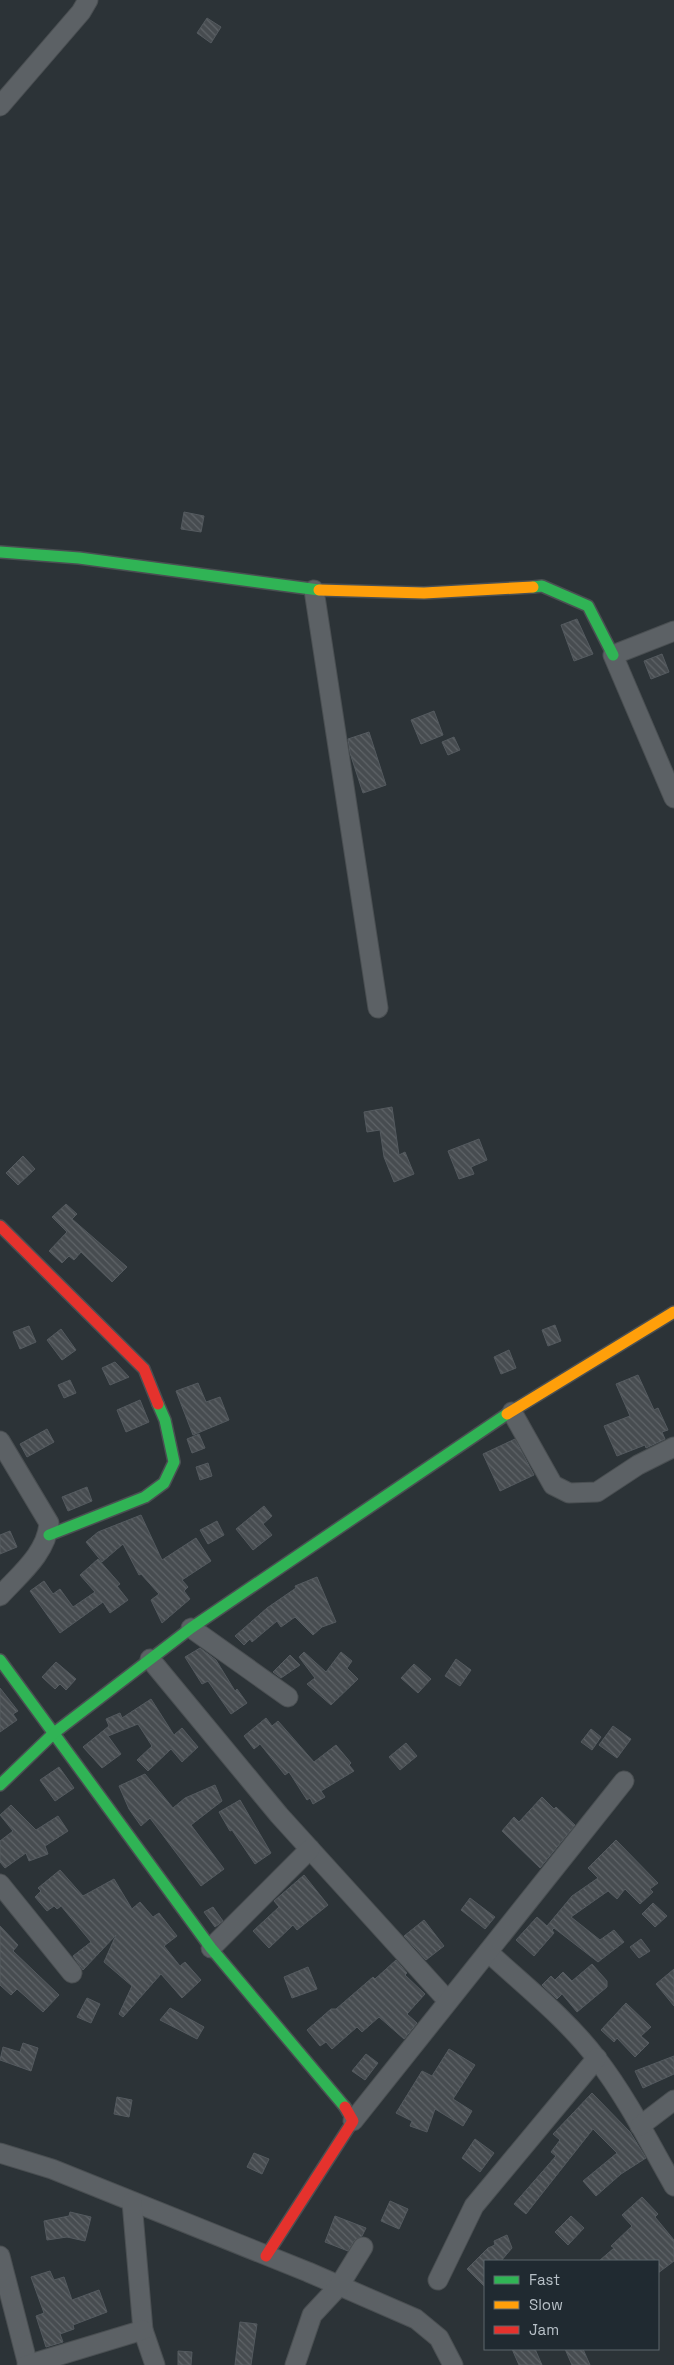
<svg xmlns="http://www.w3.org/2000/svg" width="674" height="2365" font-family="'Space Grotesk',sans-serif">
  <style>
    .building { fill: url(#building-back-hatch); stroke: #545a5f }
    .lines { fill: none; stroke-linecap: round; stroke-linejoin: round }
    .street-casing { stroke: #4a4f52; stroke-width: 21 }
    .fast-casing { stroke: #4a4f52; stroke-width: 14 }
    .slow-casing { stroke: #4a4f52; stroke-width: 14 }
    .jam-casing { stroke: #4a4f52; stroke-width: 14 }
    .street { stroke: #5c6165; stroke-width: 19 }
    .fast { stroke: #30b455; stroke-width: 11 }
    .slow { stroke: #ff9f0a; stroke-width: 11 }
    .jam { stroke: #e5322d; stroke-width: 11 }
  </style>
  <defs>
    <pattern id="building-back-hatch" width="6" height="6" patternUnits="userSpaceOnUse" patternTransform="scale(1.25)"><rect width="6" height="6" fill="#474c50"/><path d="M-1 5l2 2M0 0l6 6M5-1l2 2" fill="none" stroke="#5f6468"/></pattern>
  </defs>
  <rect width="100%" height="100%" fill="#2c3337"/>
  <g class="building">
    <polygon points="207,18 221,27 211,43 197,33"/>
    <polygon points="184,512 204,516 201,532 181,529"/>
    <polygon points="577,619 593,654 574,661 561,625"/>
    <polygon points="662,654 669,672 651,679 644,661"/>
    <polygon points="434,711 443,735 421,744 411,720"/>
    <polygon points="369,732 386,785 363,793 350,753 348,739"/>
    <polygon points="454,737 460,750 448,755 442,742"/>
    <polygon points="392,1107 399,1155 405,1152 414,1174 394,1182 384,1157 380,1130 367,1132 364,1112"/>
    <polygon points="479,1139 487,1160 471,1167 474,1174 459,1179 448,1151"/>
    <polygon points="23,1156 35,1169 18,1185 6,1173"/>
    <polygon points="66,1204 77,1214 72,1219 127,1267 112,1282 81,1252 74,1260 69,1256 62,1263 49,1251 67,1232 52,1217"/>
    <polygon points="555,1325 561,1341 548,1346 542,1330"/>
    <polygon points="29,1326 36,1342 20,1349 13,1332"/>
    <polygon points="61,1329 76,1350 62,1360 47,1340"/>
    <polygon points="509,1350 516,1368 501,1374 494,1357"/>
    <polygon points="115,1362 129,1377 110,1385 102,1368"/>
    <polygon points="638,1375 654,1410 658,1408 668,1430 662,1432 665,1439 646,1448 645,1445 617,1456 604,1426 630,1416 616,1384"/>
    <polygon points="70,1380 76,1393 64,1398 58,1385"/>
    <polygon points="198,1383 206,1402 220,1397 229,1420 193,1435 176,1391"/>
    <polygon points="140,1400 149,1422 126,1432 117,1410"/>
    <polygon points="47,1429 54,1442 27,1457 20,1444"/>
    <polygon points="199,1434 205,1448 192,1453 187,1439"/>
    <polygon points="515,1439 534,1475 500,1491 483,1454"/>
    <polygon points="208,1463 212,1476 200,1480 196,1467"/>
    <polygon points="87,1487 92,1501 68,1511 62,1497"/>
    <polygon points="264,1506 272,1516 263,1524 272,1535 253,1550 236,1529"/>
    <polygon points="141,1515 162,1560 196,1538 211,1561 182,1580 188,1587 184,1591 190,1599 162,1623 151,1600 159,1594 141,1574 139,1575 123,1544 102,1562 86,1542 98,1532"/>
    <polygon points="217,1521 224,1535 208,1544 200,1530"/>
    <polygon points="10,1531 17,1547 0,1554 0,1535"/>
    <polygon points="98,1559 120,1584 117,1586 128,1600 110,1613 103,1602 60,1633 30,1591 44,1581 53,1594 60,1589 73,1607 95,1592 80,1575"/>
    <polygon points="317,1577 336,1622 322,1627 313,1635 295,1617 281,1627 277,1621 252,1642 250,1639 244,1645 235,1636 267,1608 296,1588 295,1586"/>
    <polygon points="200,1648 216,1660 235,1691 237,1689 247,1703 231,1714 208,1681 202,1684 185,1657"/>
    <polygon points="304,1652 326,1672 341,1652 352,1661 347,1668 358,1679 331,1705 307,1684 315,1678 299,1657"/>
    <polygon points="290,1655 300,1665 281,1678 273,1672"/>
    <polygon points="456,1659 471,1670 460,1686 445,1676"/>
    <polygon points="56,1662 76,1679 66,1690 60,1684 55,1689 42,1677"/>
    <polygon points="414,1664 431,1679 418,1693 401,1678"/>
    <polygon points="0,1688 18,1711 13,1714 17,1720 0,1732"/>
    <polygon points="151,1699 174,1735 182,1728 198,1747 182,1762 171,1749 148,1771 137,1760 152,1746 138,1724 108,1736 121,1754 102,1768 83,1747 109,1726 106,1719 120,1713 122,1718"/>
    <polygon points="266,1718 272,1726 278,1721 314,1762 336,1745 351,1763 349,1765 354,1771 321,1791 325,1797 313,1804 310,1798 307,1800 289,1772 285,1775 260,1744 254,1749 244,1736"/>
    <polygon points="613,1726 631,1739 617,1758 599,1745"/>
    <polygon points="591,1729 601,1737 592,1750 581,1742"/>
    <polygon points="406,1743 417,1756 400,1770 389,1757"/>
    <polygon points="59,1767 74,1788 55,1801 40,1780"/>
    <polygon points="145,1774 173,1808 185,1798 215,1785 222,1801 191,1825 224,1869 201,1886 150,1818 141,1826 129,1809 119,1786"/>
    <polygon points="542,1797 554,1809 556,1807 575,1825 540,1868 502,1831 514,1817 519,1822"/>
    <polygon points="240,1800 271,1853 255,1864 232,1830 230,1831 219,1812"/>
    <polygon points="11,1805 36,1830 58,1816 68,1831 45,1846 48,1854 29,1861 26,1853 5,1868 0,1862 0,1841 13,1831 0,1815"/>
    <polygon points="616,1840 658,1883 650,1889 653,1892 640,1904 625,1889 617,1899 608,1891 571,1917 600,1940 614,1930 624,1942 598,1962 554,1928 552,1930 554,1933 534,1956 516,1940 537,1917 547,1926 572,1896 598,1878 588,1868"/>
    <polygon points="60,1870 83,1896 114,1879 132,1909 140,1902 153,1917 159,1913 177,1936 164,1946 180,1966 185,1962 201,1980 182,1998 161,1974 123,2017 119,2014 132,1986 104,1962 116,1935 83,1970 73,1956 91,1942 61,1906 57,1909 54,1906 47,1911 35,1897 41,1891 38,1888"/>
    <polygon points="304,1875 328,1905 297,1930 293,1925 269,1948 253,1931 279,1907 274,1901"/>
    <polygon points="470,1898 495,1917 485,1929 461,1910"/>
    <polygon points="653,1903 667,1916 655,1927 642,1914"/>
    <polygon points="213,1907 223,1921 215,1927 204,1912"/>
    <polygon points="424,1920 444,1946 426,1960 404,1936"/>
    <polygon points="0,1926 18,1945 13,1951 59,1995 43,2012 17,1989 11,1995 0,1985"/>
    <polygon points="641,1939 650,1951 639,1958 630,1947"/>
    <polygon points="396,1960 407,1973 405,1975 425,1994 407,2014 417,2023 404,2039 379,2017 362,2032 357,2027 332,2049 326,2042 320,2046 307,2030 331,2009 336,2009 373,1977 375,1979"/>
    <polygon points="592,1964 607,1981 607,1987 577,2012 562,1994 557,1999 542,1985 551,1976 555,1980 563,1972 572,1981"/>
    <polygon points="308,1967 317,1989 292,1998 284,1977"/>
    <polygon points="674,1969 674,2006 656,1984"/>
    <polygon points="87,1998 100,2004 91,2023 77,2017"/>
    <polygon points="626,2003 651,2027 641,2036 649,2043 635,2057 617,2038 614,2042 601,2030"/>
    <polygon points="170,2008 204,2027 197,2039 160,2020"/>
    <polygon points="23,2043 38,2048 31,2071 0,2060 3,2047 20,2052"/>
    <polygon points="449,2049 475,2065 453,2099 472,2111 463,2126 435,2109 427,2132 410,2126 412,2121 396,2113 422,2071 432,2076"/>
    <polygon points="366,2054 378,2063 365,2080 352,2071"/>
    <polygon points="674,2056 674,2074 643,2088 635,2071"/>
    <polygon points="592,2093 630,2132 646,2158 621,2174 596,2196 583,2181 617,2153 593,2129 526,2214 514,2204 556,2156 551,2152 560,2140 553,2134"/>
    <polygon points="117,2097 132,2100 129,2117 114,2114"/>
    <polygon points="475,2139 494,2153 480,2172 462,2158"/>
    <polygon points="254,2153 269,2159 262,2174 247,2167"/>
    <polygon points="642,2197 658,2214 655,2217 674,2240 674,2261 658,2273 658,2261 599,2261 614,2248 611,2246 632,2226 622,2215"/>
    <polygon points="390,2201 408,2209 399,2229 381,2221"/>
    <polygon points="70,2212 91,2217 85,2241 67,2237 47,2240 44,2221 69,2216"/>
    <polygon points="335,2216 366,2228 362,2236 354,2241 348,2251 325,2242"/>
    <polygon points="571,2216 584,2228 568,2245 555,2232"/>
    <polygon points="507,2235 512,2248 501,2261 485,2261 485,2287 467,2269 488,2248 495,2245 494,2241"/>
    <polygon points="50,2271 54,2280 64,2277 72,2300 99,2290 107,2312 73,2325 74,2329 60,2334 63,2342 46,2347 36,2316 44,2313 31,2277"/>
    <polygon points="240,2322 257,2324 251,2365 235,2365"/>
    <polygon points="512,2349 535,2349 542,2365 519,2365"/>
    <polygon points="565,2349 583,2349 590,2365 572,2365"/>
    <polygon points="178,2351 192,2352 191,2365 178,2365"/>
  </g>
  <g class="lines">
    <defs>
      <g id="street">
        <polyline points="0,106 81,12 88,0"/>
        <polyline points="314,590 378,1008"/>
        <polyline points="674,631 613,655 674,798"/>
        <polyline points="512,1412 553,1485 569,1493 597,1492 638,1465 674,1447"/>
        <path d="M 0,1441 L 49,1523 C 47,1553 19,1575 0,1596"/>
        <polyline points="191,1628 288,1697"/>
        <polyline points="150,1659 279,1815 448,2001"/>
        <polyline points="0,1884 72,1973"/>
        <polyline points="211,1948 310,1849"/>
        <path d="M 488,1952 C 524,1985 568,2020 597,2059 C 627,2098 650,2144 674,2186"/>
        <polyline points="353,2121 624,1781"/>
        <polyline points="640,2126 674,2100"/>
        <polyline points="0,2153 52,2169 308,2272 416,2319 439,2338 453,2365"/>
        <polyline points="132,2202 143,2330 155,2365"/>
        <polyline points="0,2256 28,2365"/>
        <polyline points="438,2280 474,2206 597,2058"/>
        <polyline points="27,2365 143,2330"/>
        <polyline points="295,2365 312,2315 339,2286 363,2247"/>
      </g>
      <g id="fast">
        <polyline points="0,552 79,558 319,590"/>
        <polyline points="533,587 542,586 588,606 613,655"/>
        <polyline points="49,1535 145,1497 164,1483 174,1462 165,1420 158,1404"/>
        <polyline points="0,1660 211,1948 345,2107"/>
        <polyline points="0,1785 54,1733 191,1628 507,1414"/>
      </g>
      <g id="slow">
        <polyline points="319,590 424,593 533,587"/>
        <polyline points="507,1414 674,1312"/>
      </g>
      <g id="jam">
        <polyline points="0,1226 144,1369 158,1404"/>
        <polyline points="266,2256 353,2121 345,2107"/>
      </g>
    </defs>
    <use href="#street" class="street-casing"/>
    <use href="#fast" class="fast-casing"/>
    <use href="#slow" class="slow-casing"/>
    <use href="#jam" class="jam-casing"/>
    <use href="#street" class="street"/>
    <use href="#fast" class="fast"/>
    <use href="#slow" class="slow"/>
    <use href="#jam" class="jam"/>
  </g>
  <rect x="484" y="2260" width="175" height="90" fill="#202a31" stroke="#5c666d"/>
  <rect x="494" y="2276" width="25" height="8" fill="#30b455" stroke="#5c666d"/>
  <text x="529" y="2285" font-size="15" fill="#b7c0c7">Fast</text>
  <rect x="494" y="2301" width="25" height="8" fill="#ff9f0a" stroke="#5c666d"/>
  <text x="529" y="2310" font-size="15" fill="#b7c0c7">Slow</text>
  <rect x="494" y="2326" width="25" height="8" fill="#e5322d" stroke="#5c666d"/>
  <text x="529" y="2335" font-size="15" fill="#b7c0c7">Jam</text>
</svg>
